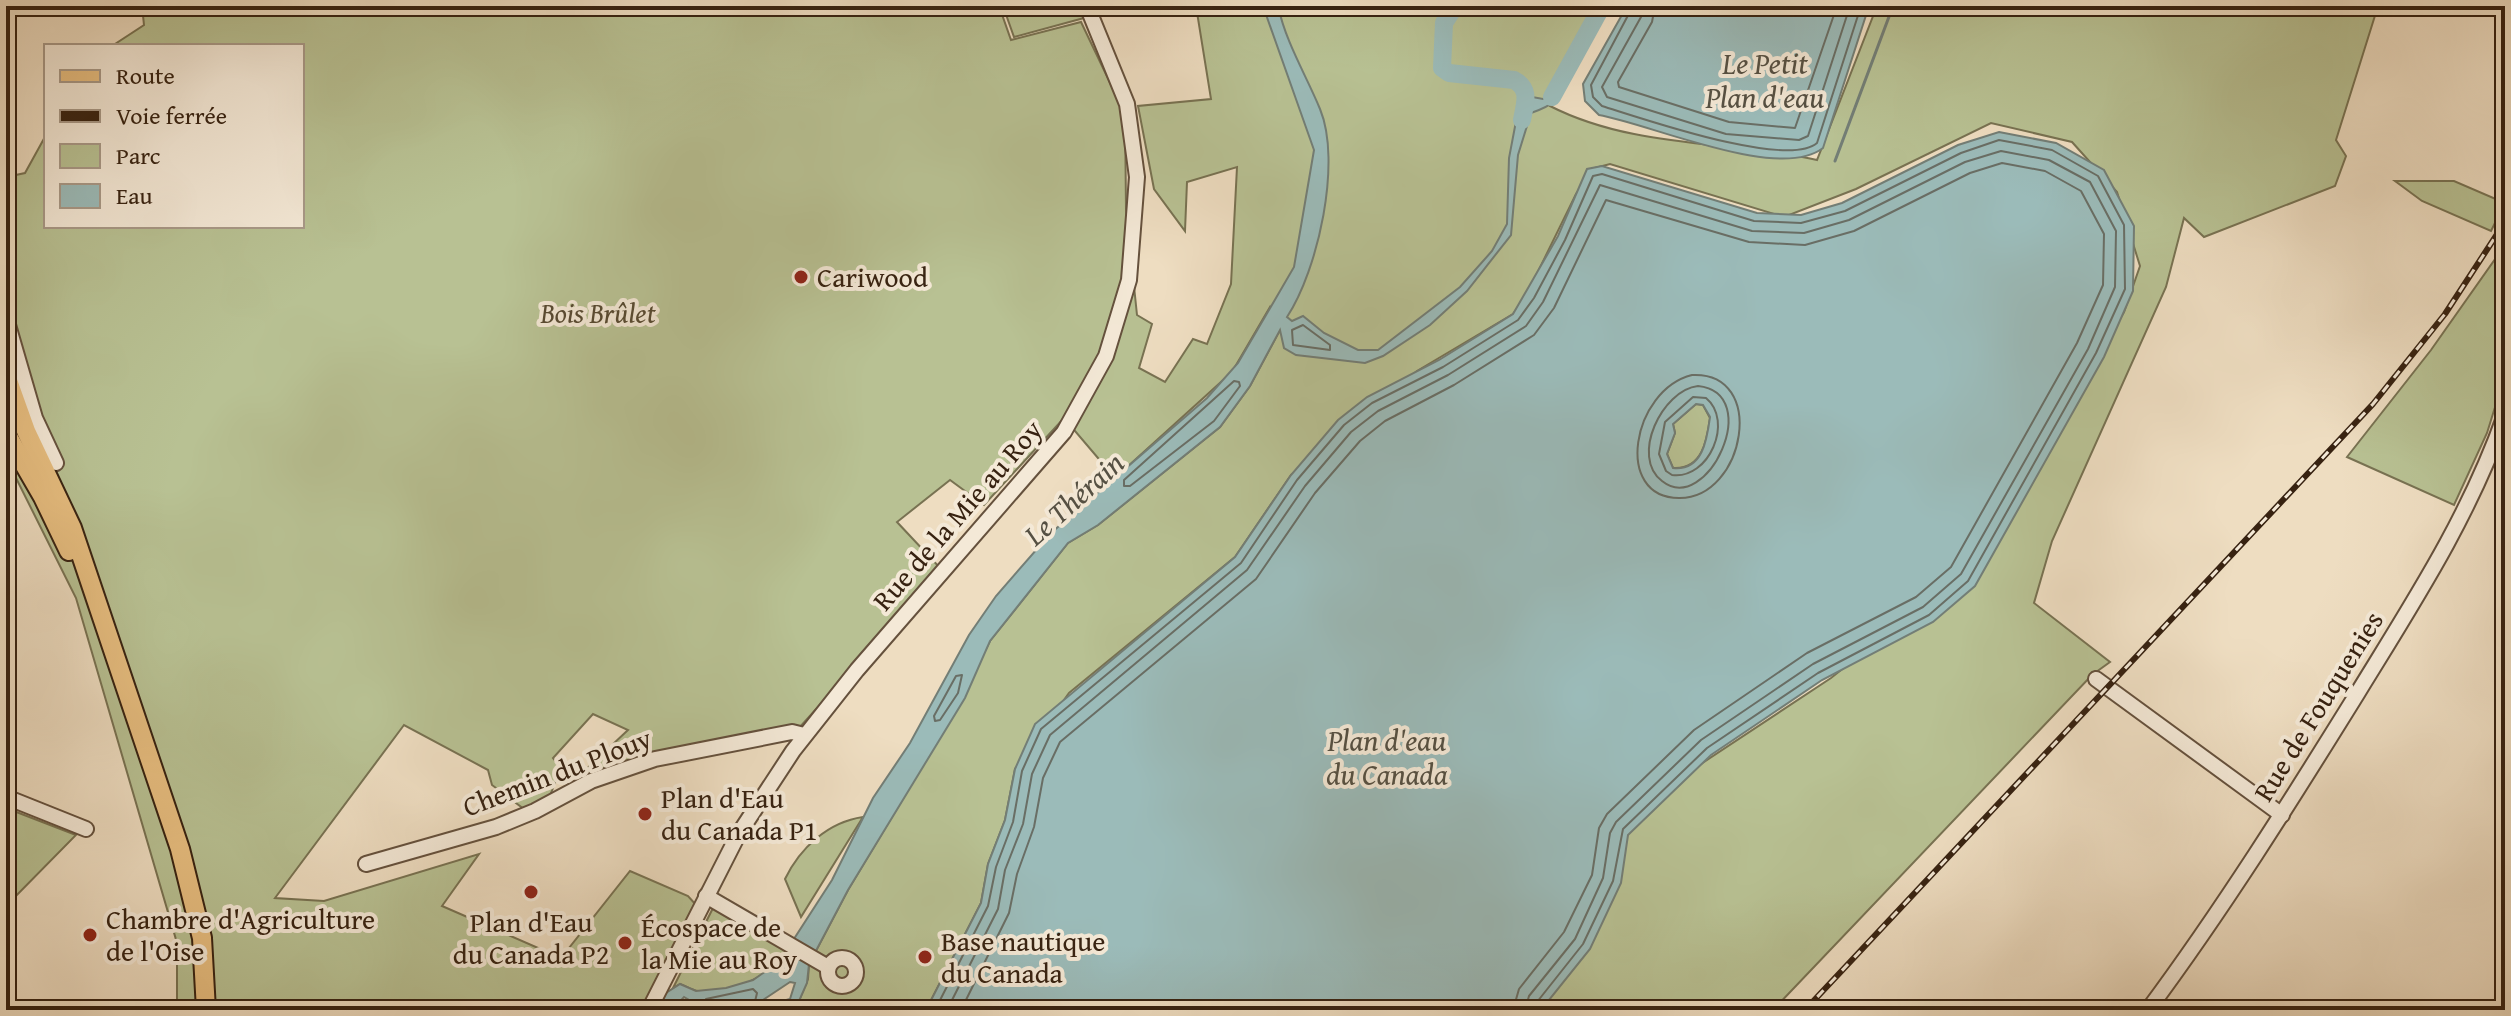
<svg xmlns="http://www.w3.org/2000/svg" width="2511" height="1016" font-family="'Gentium Book Plus',serif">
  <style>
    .green { fill: #b8c193; stroke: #787252; stroke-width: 2 }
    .water { fill: #9bbbb9; stroke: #737e76; stroke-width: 2; fill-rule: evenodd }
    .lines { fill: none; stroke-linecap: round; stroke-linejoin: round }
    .shore { stroke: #696e65; stroke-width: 2 }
    .stream { stroke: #737e76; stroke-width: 3 }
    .river { stroke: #9bbbb9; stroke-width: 18 }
    .minor-casing { stroke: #65513d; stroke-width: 18 }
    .major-casing { stroke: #372211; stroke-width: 22 }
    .minor { stroke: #f4e9d7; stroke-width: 14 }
    .major { stroke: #e7be80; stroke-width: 18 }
    .rail-casing { stroke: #372211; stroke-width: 6 }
    .rail { stroke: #f4e9d7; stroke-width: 3; stroke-dasharray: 9; stroke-linecap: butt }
    .poi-dot { fill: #8f2418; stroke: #f4e9d7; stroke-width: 3 }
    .labels { text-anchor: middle; stroke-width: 8; stroke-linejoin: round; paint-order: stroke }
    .poi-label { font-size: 28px; fill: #372211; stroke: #f4e9d7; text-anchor: start }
    .park-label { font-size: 28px; font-style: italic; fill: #574a32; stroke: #f4e9d7 }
    .street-label { font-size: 28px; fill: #372211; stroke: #f4e9d7 }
    .water-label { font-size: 30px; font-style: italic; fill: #555043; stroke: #f4e9d7 }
  </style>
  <rect width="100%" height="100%" fill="#eeddc1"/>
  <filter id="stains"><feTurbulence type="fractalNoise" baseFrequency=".0025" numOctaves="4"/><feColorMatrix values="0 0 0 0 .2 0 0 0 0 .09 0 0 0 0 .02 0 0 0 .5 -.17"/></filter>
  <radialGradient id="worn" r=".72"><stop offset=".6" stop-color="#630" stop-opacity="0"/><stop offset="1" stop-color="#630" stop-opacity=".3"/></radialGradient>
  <g class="green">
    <path d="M 142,6 L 999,6 L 1011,40 L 1081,22 L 1125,114 L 1126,209 L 1137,315 L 1152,324 L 1139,368 L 1165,382 L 1193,339 L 1207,344 L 1231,284 L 1237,167 L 1187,182 L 1185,231 L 1154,189 L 1138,106 L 1211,99 L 1196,6 L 1608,6 L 1550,106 C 1632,148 1728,141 1817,160 L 1877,6 L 2378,6 L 2336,140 L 2346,156 L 2335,186 L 2204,237 L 2184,218 L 2166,287 L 2052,541 L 2034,603 L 2110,662 L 2092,675 L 1773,1010 L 1541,1010 L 1590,936 L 1628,833 L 1660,791 L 1831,678 L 1964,573 L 1988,542 L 2124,312 L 2140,266 L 2117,192 L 2072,142 L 1991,123 L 1856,189 L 1784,217 L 1610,164 L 1595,168 L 1576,194 L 1527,294 L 1513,314 L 1417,371 L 1291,475 L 1235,557 L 1069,693 L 1015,769 L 1005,820 L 988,864 L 981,903 L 926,1010 L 795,1010 L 808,979 L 809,964 L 848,890 L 949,722 L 990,641 L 1068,543 L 1098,525 L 1220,427 L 1250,386 L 1280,330 L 1270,307 L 1232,372 L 1115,478 L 1064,418 L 984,505 L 950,480 L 897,522 L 942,570 L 799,728 L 579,776 L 628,730 L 593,714 L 553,758 L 561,768 L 549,798 L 524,809 L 492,785 L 488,770 L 404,725 L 275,898 L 324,901 L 479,854 L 442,906 L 561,958 L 630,871 L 688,896 L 697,906 L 642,1010 L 177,1010 L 177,943 L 76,598 L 6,458 L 6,177 L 25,173 L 46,135 L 46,226 L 302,226 L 302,46 L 112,46 L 144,25 Z"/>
    <polygon points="1003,6 1081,6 1084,18 1014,37"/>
    <polygon points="2395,181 2454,181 2505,203 2491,231 2422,201"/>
    <polygon points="2505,245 2505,375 2487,433 2454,505 2347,457 2431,350"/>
    <path d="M 1696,404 L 1703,405 L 1710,418 C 1707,439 1703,470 1673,468 L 1667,454 L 1675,433 L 1673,424 Z"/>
    <polygon points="6,808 76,835 6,906"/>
    <path d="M 863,817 L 801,917 L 785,879 C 800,848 828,822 863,817 Z"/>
    <path d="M 713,908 L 787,950 C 770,977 731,995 698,991 C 692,990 686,986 680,984 L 673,988 Z"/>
  </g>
  <g class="water">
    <path d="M 1263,6 L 1278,6 C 1286,43 1306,75 1320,109 C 1342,162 1318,270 1287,317 L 1292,321 L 1303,316 L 1324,333 L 1358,350 L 1378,350 L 1460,287 L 1492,251 L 1507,224 L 1509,158 L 1521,95 L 1543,99 L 1550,94 L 1560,76 L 1566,79 C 1555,103 1554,105 1531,113 L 1518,155 L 1511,235 L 1467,291 L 1430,325 L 1383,356 L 1365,363 L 1296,355 L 1284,348 L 1280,330 L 1250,386 L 1220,427 L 1098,525 L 1068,543 L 990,641 L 965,698 L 848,890 L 809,964 L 807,983 L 795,1010 C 759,1010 711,1016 684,997 L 672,1010 L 654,1010 L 666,993 L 680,984 L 696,991 L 726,988 L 753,980 L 779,962 L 832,880 L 873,798 L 910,743 L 969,635 L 996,596 L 1051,533 L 1207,398 L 1238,363 L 1294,267 L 1314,150 ZM 790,982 L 795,983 L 790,999 L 760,1007 L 760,1002 Z"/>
    <path d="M 1627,6 L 1869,6 L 1823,148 C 1779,182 1651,124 1599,115 L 1585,101 L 1583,84 Z"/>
    <path d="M 1999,132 L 2056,143 L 2104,170 L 2134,226 L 2133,291 L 2104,357 L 1975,586 L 1933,622 L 1822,680 L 1711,755 L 1628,835 L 1621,883 L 1590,949 L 1541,1010 L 926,1010 L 981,903 L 988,864 L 1005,820 L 1015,769 L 1035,724 L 1235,557 L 1291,475 L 1338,420 L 1367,397 L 1439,360 L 1513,314 L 1558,236 L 1587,169 L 1602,166 L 1757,213 L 1801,215 L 1842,203 L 1958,145 ZM 1696,404 L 1703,405 L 1710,417 C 1707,439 1703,471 1673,468 L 1667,454 L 1675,433 L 1673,424 Z"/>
  </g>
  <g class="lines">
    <g class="shore">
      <path d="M 1633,6 L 1591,85 L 1593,97 L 1602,106 C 1641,118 1787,169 1817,143 L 1861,6"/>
      <polyline points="1643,6 1641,17 1602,87 1607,97 1726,134 1799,140 1808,136 1850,6"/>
      <polyline points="1655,6 1652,22 1618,82 1619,87 1729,122 1795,128 1837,6"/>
      <polygon points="1303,325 1330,345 1330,350 1293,345 1292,330"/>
      <path d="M 1692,375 C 1768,371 1745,499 1679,498 C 1613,498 1632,390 1692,375 Z"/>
      <polygon points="1234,381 1239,382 1240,386 1214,421 1130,486 1124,486 1124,480"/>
      <path d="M 1698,386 C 1765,393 1707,517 1662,481 C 1630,457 1662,390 1698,386 Z"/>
      <path d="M 1693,397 L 1706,398 C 1734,421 1709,480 1672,475 L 1666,471 L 1659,454 L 1665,422 Z"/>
      <polygon points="962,675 958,693 940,720 935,721 934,716 956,676"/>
      <polyline points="705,1010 706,999 753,989 757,993 753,1010"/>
      <polyline points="935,1010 988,906 996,867 1013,822 1022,771 1041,729 1241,563 1297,480 1344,425 1372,403 1443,367 1518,320 1534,298 1565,240 1593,176 1602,174 1754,221 1801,223 1845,211 1961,153 1999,140 2052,150 2098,176 2124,225 2125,289 2096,353 1968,581 1929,615 1818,673 1707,748 1623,829 1613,881 1583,944 1537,1002 1535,1010"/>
      <polyline points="947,1010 998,909 1005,870 1023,824 1032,774 1050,735 1247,570 1305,486 1351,432 1378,411 1448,375 1526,326 1543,302 1600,185 1752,231 1804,233 1849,220 1965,162 2001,151 2049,160 2090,182 2116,231 2115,287 2088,349 1961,574 1923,607 1813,664 1701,740 1616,822 1610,833 1603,878 1575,939 1529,996 1525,1010"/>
      <polyline points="961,1010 1009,913 1017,874 1034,827 1043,778 1060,742 1256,579 1315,493 1360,441 1385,421 1454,385 1534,335 1554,308 1606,200 1749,242 1805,245 1854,231 1970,173 2002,163 2045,171 2081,191 2104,234 2103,285 2077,343 1951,567 1916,597 1807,653 1694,730 1607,814 1599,828 1592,875 1564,932 1519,989 1513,1010"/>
    </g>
    <polyline class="stream" points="1835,161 1893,6"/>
    <g class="river">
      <path d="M 1455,6 L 1444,23 L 1442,68 L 1449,73 L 1514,80 C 1531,89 1525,103 1522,120"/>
      <polyline points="1552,97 1602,6"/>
    </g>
    <defs>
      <g id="minor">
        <polyline points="6,318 35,418 56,463"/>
        <polyline points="2096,679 2282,815"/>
        <polyline points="6,797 86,829"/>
        <polyline points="366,864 496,827 535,811 591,781 655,759 792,732 804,735"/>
        <polyline points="706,896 828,967"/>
        <circle cx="842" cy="972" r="14"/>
        <polyline points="649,1010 738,835 793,751 857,670 1064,432 1106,356 1129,280 1137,177 1127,104 1087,6"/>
        <path d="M 2148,1010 C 2223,909 2290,802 2357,694 C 2414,601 2468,519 2505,415"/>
      </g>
      <g id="major">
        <polyline points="6,375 26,431 72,528 180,849 202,938 206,1010"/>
        <polyline points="6,433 43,497 69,551"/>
      </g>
    </defs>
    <use href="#minor" class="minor-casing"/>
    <use href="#major" class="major-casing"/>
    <use href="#minor" class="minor"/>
    <use href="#major" class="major"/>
    <defs>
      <polyline id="rail" points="1805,1010 2373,404 2445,314 2505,222"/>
    </defs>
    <use href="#rail" class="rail-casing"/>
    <use href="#rail" class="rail"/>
  </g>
  <g class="poi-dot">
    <circle cx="801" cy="277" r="8"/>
    <circle cx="645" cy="814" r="8"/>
    <circle cx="531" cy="892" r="8"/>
    <circle cx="90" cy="935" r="8"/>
    <circle cx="625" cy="943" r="8"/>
    <circle cx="925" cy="957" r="8"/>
  </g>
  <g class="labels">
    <g class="poi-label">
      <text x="817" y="287">Cariwood</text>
      <text x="661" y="808">Plan d'Eau<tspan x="661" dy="32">du Canada P1</tspan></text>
      <text x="106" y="929">Chambre d'Agriculture<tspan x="106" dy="32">de l'Oise</tspan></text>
      <text x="531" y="932" text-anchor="middle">Plan d'Eau<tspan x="531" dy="32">du Canada P2</tspan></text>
      <text x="641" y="937">Écospace de<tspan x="641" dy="32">la Mie au Roy</tspan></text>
      <text x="941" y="951">Base nautique<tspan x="941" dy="32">du Canada</tspan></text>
    </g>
    <g class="park-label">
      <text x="598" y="323">Bois Brûlet</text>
    </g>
    <g class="street-label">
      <text transform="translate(957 515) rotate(-49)" y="10">Rue de la Mie au Roy</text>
      <text transform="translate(2318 706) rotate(-58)" y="10">Rue de Fouquenies</text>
      <text transform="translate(557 772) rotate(-21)" y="10">Chemin du Plouy</text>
    </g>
    <g class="water-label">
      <text x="1765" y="74">Le Petit<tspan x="1765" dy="34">Plan d'eau</tspan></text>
      <text transform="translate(1074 499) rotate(-42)" y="10">Le Thérain</text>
      <text x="1387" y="751">Plan d'eau<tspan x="1387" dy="34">du Canada</tspan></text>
    </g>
  </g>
  <rect width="2511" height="1016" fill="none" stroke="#eeddc1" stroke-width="32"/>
  <rect x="8" y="8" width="2495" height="1000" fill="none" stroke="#372211" stroke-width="4"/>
  <rect x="16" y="16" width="2479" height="984" fill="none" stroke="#372211" stroke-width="2"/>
  <rect x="44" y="44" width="260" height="184" fill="#f4e9d7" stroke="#a89988" stroke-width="2"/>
  <rect x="60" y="70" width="40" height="12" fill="#e7be80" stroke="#a89988" stroke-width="2"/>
  <text x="116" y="84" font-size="24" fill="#372211">Route</text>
  <rect x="60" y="110" width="40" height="12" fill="#372211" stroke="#a89988" stroke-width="2"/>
  <text x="116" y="124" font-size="24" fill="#372211">Voie ferrée</text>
  <rect x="60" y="144" width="40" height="24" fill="#b8c193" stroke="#a89988" stroke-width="2"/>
  <text x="116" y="164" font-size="24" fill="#372211">Parc</text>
  <rect x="60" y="184" width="40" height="24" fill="#9bbbb9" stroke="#a89988" stroke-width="2"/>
  <text x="116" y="204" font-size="24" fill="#372211">Eau</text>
  <rect width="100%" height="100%" filter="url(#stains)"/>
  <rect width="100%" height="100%" fill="url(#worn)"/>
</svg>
